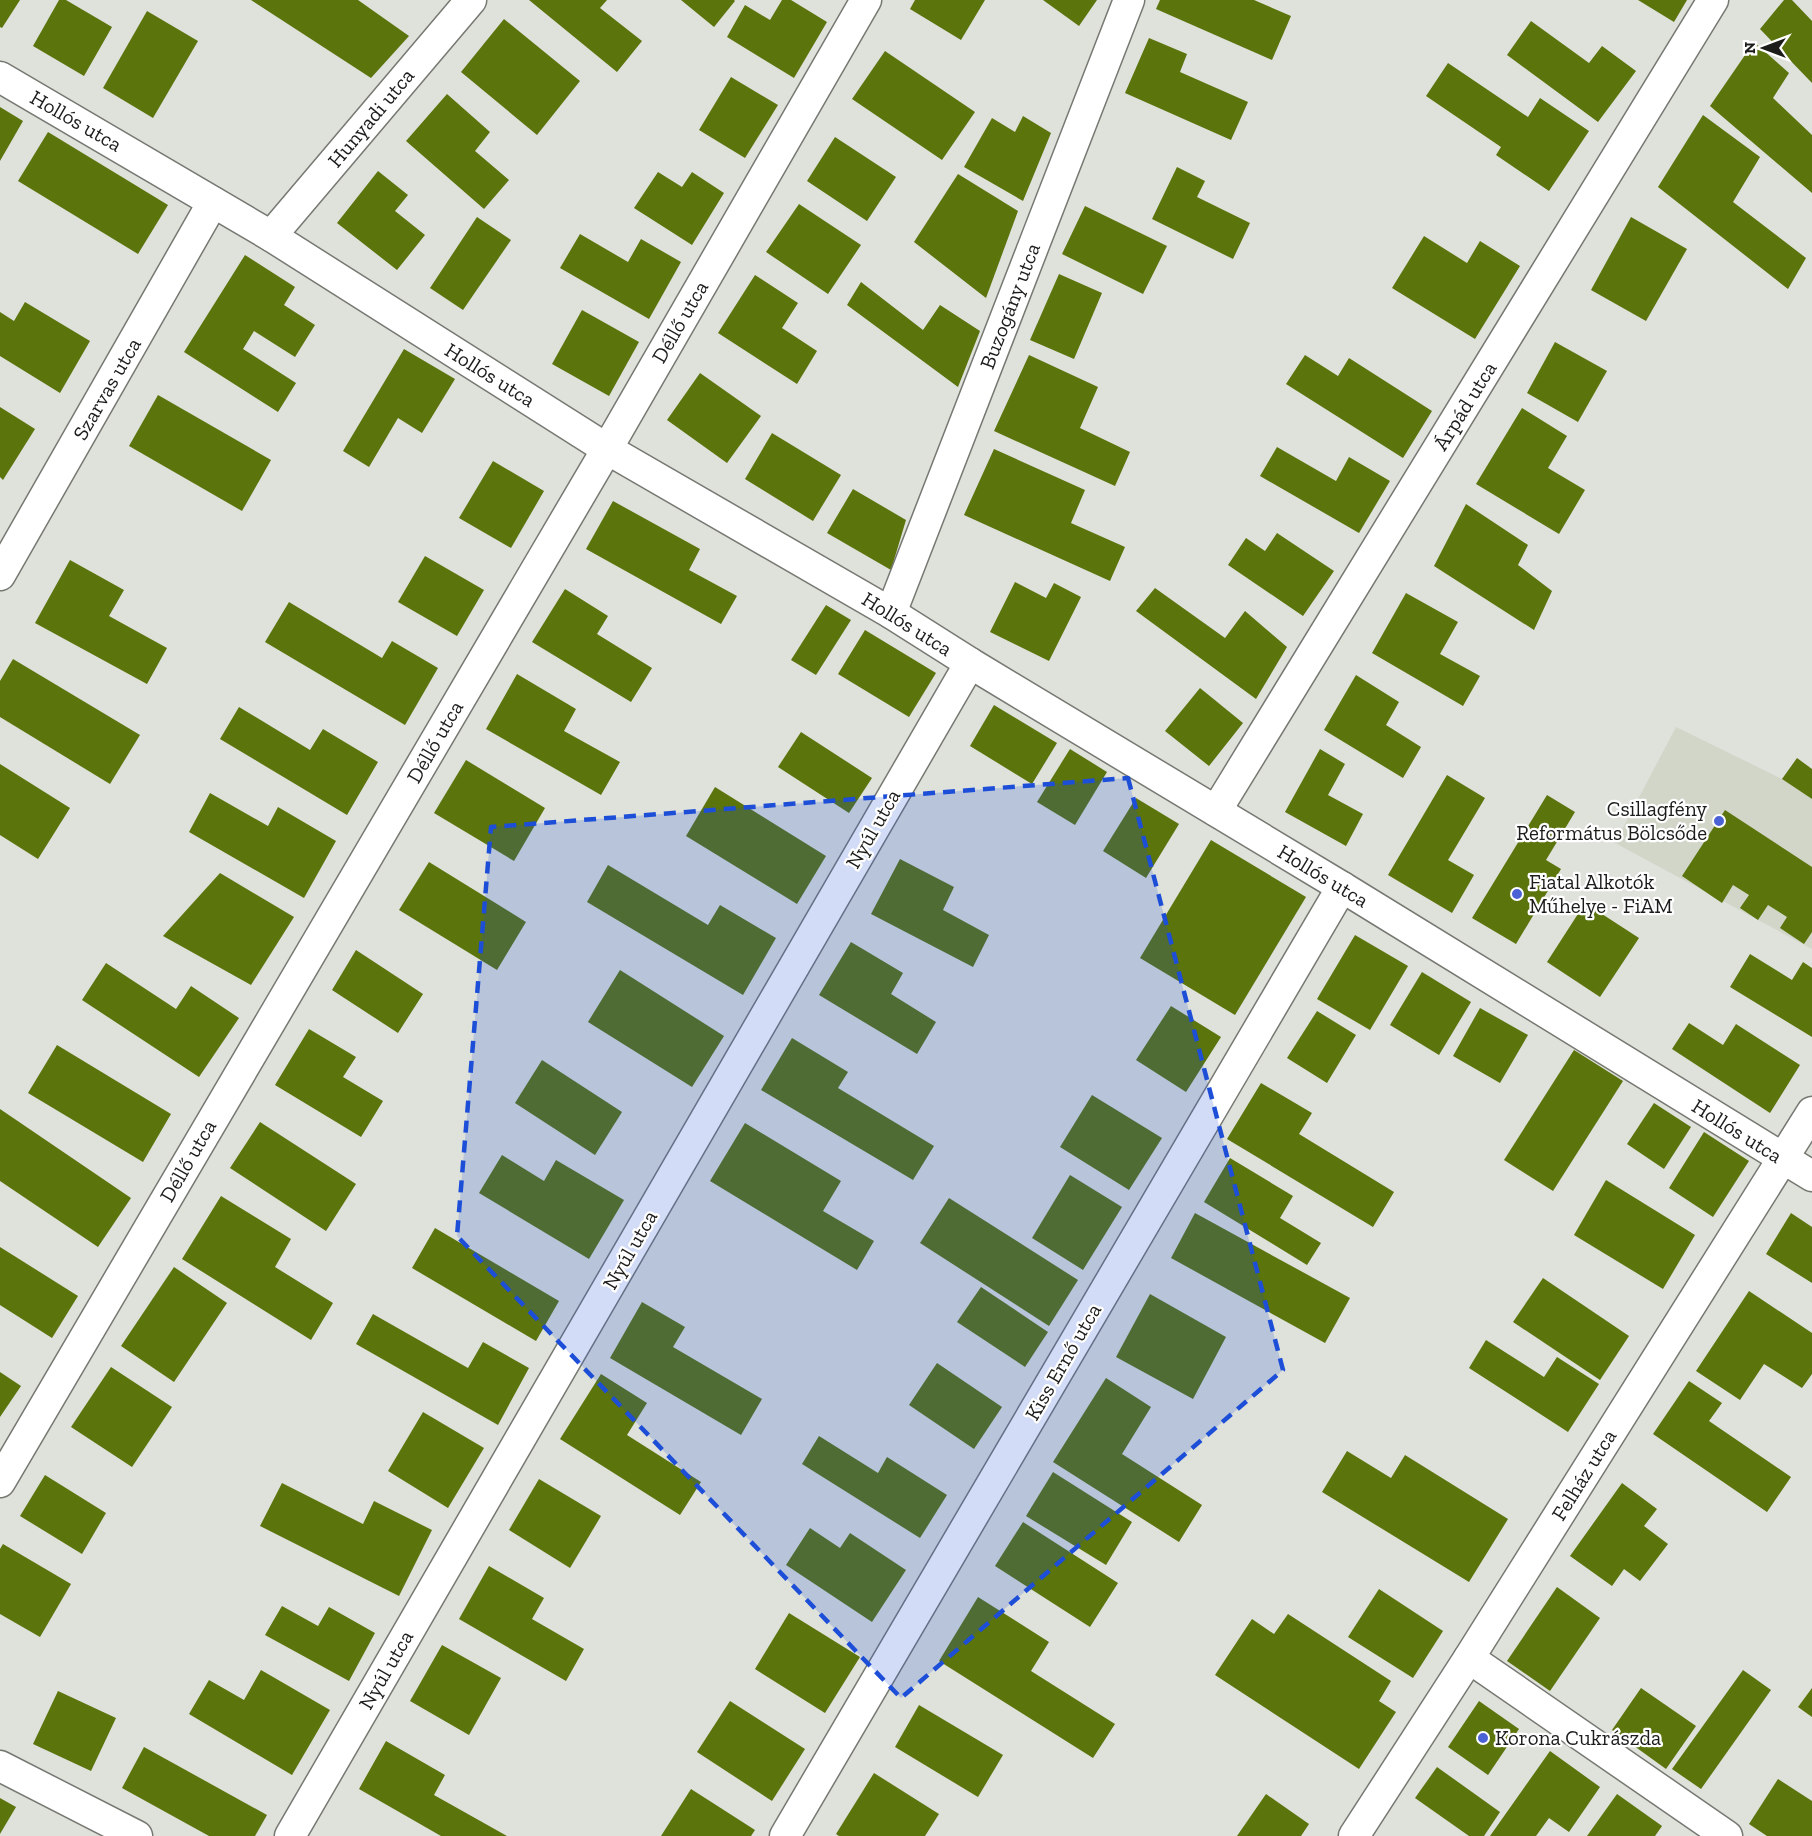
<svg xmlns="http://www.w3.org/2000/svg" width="1812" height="1836" font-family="'Zilla Slab',serif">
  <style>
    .built { fill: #d1d6c8 }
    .building { fill: #5b740c }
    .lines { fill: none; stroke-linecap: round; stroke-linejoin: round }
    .street-casing { stroke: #767872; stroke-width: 33 }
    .street { stroke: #fff; stroke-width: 30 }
    .marked { fill: #1d4ed8; fill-opacity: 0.2; stroke: #1d4ed8; stroke-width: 4.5; stroke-dasharray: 12 8; stroke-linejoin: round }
    .poi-dot { fill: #4b62d6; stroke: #fff; stroke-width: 2 }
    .labels { text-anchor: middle; stroke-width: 4.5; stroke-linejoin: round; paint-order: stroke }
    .street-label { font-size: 21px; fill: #1c1d1b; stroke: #fff }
    .poi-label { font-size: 21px; fill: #1c1d1b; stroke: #fff; text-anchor: start }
  </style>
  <rect width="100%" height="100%" fill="#dfe1db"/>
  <polygon class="built" points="1676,727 1782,779 1812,799 1812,949 1615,843"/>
  <g class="building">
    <polygon points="0,0 20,0 2,28 0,27"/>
    <polygon points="59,0 66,0 112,27 84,76 33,46"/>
    <polygon points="251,0 358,0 409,36 371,78"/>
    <polygon points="529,0 607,0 600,8 642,41 617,72"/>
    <polygon points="681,0 734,0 735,1 714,27"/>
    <polygon points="782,0 791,0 827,22 794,78 727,37 745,5 770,20"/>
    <polygon points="915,0 985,0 961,40 910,9"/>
    <polygon points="1043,0 1097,0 1079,26"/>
    <polygon points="1160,0 1254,0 1291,16 1272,60 1156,9"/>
    <polygon points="1638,0 1687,0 1674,22"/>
    <polygon points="1784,0 1792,0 1812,21 1812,83 1760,29"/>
    <polygon points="147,11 198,41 153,118 103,88"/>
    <polygon points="504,19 580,81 537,135 461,72"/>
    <polygon points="1531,21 1589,63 1602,46 1636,71 1598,122 1507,55"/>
    <polygon points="1149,38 1187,54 1180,72 1248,102 1231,140 1125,93"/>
    <polygon points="1754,42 1789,73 1773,98 1812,135 1812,193 1710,106"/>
    <polygon points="885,51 975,112 942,160 852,99"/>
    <polygon points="1448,63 1528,117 1540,98 1589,131 1549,191 1496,155 1501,147 1426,96"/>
    <polygon points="731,77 778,105 745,158 699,130"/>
    <polygon points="447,94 490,132 475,151 509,180 484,209 406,141"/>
    <polygon points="0,107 23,121 0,161"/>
    <polygon points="1703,115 1760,157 1733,202 1806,258 1788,289 1658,187"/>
    <polygon points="1023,116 1051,133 1023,201 964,167 992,118 1015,132"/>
    <polygon points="48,132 168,205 138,254 18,181"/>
    <polygon points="835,137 896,177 867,221 807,181"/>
    <polygon points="1177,167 1205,181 1197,197 1250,223 1233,259 1152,219"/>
    <polygon points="378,171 408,195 395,211 425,235 397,270 337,223"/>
    <polygon points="658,172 682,187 692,172 724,193 692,245 634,208"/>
    <polygon points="958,174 1018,211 986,298 914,242"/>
    <polygon points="799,204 861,245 828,294 766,252"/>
    <polygon points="1085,206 1167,246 1143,294 1062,254"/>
    <polygon points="477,217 511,240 463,310 430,288"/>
    <polygon points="1631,217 1687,249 1646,321 1591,290"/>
    <polygon points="580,234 628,262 641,239 681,262 649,319 560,268"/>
    <polygon points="1424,236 1467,263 1480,241 1520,266 1475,339 1392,288"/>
    <polygon points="245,255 295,287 284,305 315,325 295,357 254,331 243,349 296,383 278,412 184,352"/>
    <polygon points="1059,274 1102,293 1074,359 1030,340"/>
    <polygon points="755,275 798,303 782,328 817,351 797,384 718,333"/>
    <polygon points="861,282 923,330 940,305 980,331 958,387 847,305"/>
    <polygon points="25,302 90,341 60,393 0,356 0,312 14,321"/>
    <polygon points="582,310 639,342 609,396 552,364"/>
    <polygon points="1555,342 1607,371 1578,422 1527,393"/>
    <polygon points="404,349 455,379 422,433 398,418 369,467 343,451"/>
    <polygon points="1029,355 1098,387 1080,428 1130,452 1115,486 994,431"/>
    <polygon points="1305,355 1338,376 1349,358 1432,411 1403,458 1286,384"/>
    <polygon points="700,373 761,416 727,463 667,420"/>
    <polygon points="158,395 271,460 242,511 129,446"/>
    <polygon points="0,407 35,429 3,480 0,477"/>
    <polygon points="1522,408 1567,436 1548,468 1585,490 1559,534 1476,484"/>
    <polygon points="772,433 841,475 813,521 745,479"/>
    <polygon points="1277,447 1336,481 1349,457 1390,481 1359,533 1260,476"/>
    <polygon points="994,449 1085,490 1071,523 1125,547 1110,581 964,515"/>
    <polygon points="493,461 544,491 511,548 459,518"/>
    <polygon points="853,489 906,520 891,570 827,533"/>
    <polygon points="613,501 700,549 689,570 737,596 721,624 586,549"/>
    <polygon points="1466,504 1528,545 1518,565 1552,591 1534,630 1434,566"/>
    <polygon points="1277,533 1334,571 1303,616 1228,565 1246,538 1265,551"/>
    <polygon points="425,556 484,590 457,636 398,602"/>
    <polygon points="70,560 124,590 109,616 167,648 147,684 35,623"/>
    <polygon points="1015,582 1046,598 1054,583 1081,597 1049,661 990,632"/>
    <polygon points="1155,588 1225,638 1245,611 1287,647 1256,699 1136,611"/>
    <polygon points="565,589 608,616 597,634 652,668 631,702 532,642"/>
    <polygon points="1406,593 1458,622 1440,654 1480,676 1463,706 1372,653"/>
    <polygon points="289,602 382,658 392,641 438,668 405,725 265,642"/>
    <polygon points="826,605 851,620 816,675 791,660"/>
    <polygon points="865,630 936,673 909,717 838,674"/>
    <polygon points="13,659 140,735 110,784 0,717 0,681"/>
    <polygon points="517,674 576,709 564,731 620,762 601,795 486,729"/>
    <polygon points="1356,675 1399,702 1386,725 1421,747 1403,778 1324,730"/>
    <polygon points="1200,688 1243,723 1209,766 1165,731"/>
    <polygon points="994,705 1057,743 1032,784 970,746"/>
    <polygon points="239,707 310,750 323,729 378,762 347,815 220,739"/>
    <polygon points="801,732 872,778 849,813 778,767"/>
    <polygon points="1070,749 1107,772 1075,825 1037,802"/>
    <polygon points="1320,749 1345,764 1328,795 1363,814 1346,846 1285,812"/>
    <polygon points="1797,758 1812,769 1812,799 1782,779"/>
    <polygon points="466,760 545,808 514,861 434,813"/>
    <polygon points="0,764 70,808 38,859 0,835"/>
    <polygon points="1447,775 1485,798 1448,860 1474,875 1452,913 1388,875"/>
    <polygon points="715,787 826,856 797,904 686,836"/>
    <polygon points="210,793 268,826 278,807 336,841 304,898 189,832"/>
    <polygon points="1547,795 1575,812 1546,860 1561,869 1516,944 1472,918"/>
    <polygon points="1136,798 1179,824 1146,878 1103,851"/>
    <polygon points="1725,810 1812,867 1812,932 1804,944 1780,928 1787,917 1768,905 1758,920 1740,908 1749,895 1733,885 1722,903 1682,876"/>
    <polygon points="1211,840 1306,897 1235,1015 1140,958"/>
    <polygon points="900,859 954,887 943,910 989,935 973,967 871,914"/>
    <polygon points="429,862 526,922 497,970 399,910"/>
    <polygon points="608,865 708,925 720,905 776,938 743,995 587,902"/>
    <polygon points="220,873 294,917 251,985 163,936"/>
    <polygon points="1585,903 1639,938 1600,997 1547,962"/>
    <polygon points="1355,935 1408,966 1370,1030 1317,999"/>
    <polygon points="851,942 903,973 891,994 936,1022 917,1054 819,995"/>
    <polygon points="356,950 423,994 398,1033 332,990"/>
    <polygon points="1750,954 1792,980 1803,962 1812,968 1812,1037 1730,987"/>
    <polygon points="106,963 176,1009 191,986 239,1018 199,1077 82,1000"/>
    <polygon points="620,970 724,1036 692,1087 588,1022"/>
    <polygon points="1422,972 1471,1002 1439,1055 1390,1025"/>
    <polygon points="1171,1006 1221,1037 1186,1092 1136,1060"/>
    <polygon points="1480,1008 1528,1035 1500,1083 1453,1056"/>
    <polygon points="1317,1011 1356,1035 1327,1083 1287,1058"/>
    <polygon points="1689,1023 1723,1045 1736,1024 1800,1065 1770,1113 1672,1049"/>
    <polygon points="309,1029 356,1057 343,1077 383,1101 361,1137 275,1085"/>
    <polygon points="792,1038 848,1072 838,1088 934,1146 913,1180 761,1090"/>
    <polygon points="57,1045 171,1114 143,1162 28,1093"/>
    <polygon points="1574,1050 1623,1081 1553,1191 1504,1160"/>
    <polygon points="542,1060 622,1112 595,1155 515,1103"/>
    <polygon points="1261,1083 1312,1113 1299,1134 1394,1192 1373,1227 1227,1139"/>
    <polygon points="1092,1095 1162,1138 1129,1190 1060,1147"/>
    <polygon points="1654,1103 1691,1127 1664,1169 1627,1144"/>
    <polygon points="0,1109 131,1198 98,1247 0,1181"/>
    <polygon points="260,1122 356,1184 326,1231 230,1168"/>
    <polygon points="745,1123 841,1181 823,1211 874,1241 857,1270 710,1181"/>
    <polygon points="1704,1132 1749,1161 1713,1217 1669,1188"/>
    <polygon points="502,1155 544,1181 556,1160 624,1200 589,1259 479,1193"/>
    <polygon points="1230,1158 1293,1196 1280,1218 1321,1243 1307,1265 1204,1202"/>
    <polygon points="1070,1175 1122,1207 1083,1270 1032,1238"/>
    <polygon points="1606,1180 1695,1235 1663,1289 1574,1235"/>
    <polygon points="221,1196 291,1239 275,1267 333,1303 311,1340 182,1259"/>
    <polygon points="949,1198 1078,1280 1049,1326 920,1243"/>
    <polygon points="1195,1213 1350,1298 1325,1343 1171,1258"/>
    <polygon points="1791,1213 1812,1227 1812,1283 1766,1254"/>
    <polygon points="435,1228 559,1301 536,1341 412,1268"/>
    <polygon points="0,1247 78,1296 52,1338 0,1305"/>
    <polygon points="174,1267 227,1303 174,1382 121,1346"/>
    <polygon points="1543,1278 1629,1336 1600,1380 1513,1322"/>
    <polygon points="981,1287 1048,1332 1025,1367 957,1322"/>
    <polygon points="1749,1291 1812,1333 1812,1374 1802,1388 1764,1364 1740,1400 1696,1371"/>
    <polygon points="1150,1294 1226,1337 1193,1399 1116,1357"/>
    <polygon points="642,1302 685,1327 673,1347 762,1399 741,1435 610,1358"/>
    <polygon points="373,1314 468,1368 483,1342 529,1368 498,1425 356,1344"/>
    <polygon points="1486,1340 1544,1377 1557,1357 1599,1384 1568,1432 1469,1368"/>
    <polygon points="937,1363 1002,1407 974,1449 909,1405"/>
    <polygon points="111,1367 172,1407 132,1467 71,1427"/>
    <polygon points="0,1372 21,1386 0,1417"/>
    <polygon points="601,1374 647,1403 627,1435 701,1482 680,1515 560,1439"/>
    <polygon points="1106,1378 1151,1407 1122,1454 1202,1505 1179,1542 1053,1462"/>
    <polygon points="1689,1381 1722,1403 1709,1421 1791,1477 1767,1512 1653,1434"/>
    <polygon points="423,1412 484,1448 448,1508 388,1471"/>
    <polygon points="819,1436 878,1473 887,1457 947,1495 920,1538 802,1464"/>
    <polygon points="1347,1451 1391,1478 1405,1455 1508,1519 1469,1582 1322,1492"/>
    <polygon points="1053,1472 1132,1522 1106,1565 1026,1516"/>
    <polygon points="45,1475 106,1513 82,1554 20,1516"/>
    <polygon points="539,1479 601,1516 570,1568 509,1530"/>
    <polygon points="282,1483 363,1524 374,1501 432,1530 399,1596 260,1526"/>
    <polygon points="1622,1483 1657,1509 1644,1526 1668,1544 1640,1581 1624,1569 1612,1586 1570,1556"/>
    <polygon points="1023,1522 1118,1583 1090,1627 995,1566"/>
    <polygon points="810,1528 840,1548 850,1533 906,1570 872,1622 786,1565"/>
    <polygon points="3,1544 71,1584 40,1637 0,1614 0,1549"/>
    <polygon points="489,1566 544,1598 532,1619 584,1649 566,1681 459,1619"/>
    <polygon points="1557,1587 1600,1618 1550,1691 1507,1661"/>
    <polygon points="1379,1589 1443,1631 1413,1678 1348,1637"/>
    <polygon points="978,1597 1049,1642 1031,1671 1115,1724 1093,1758 939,1661"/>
    <polygon points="282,1606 318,1626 329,1607 375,1633 349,1681 265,1635"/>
    <polygon points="789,1613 860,1657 825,1713 755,1669"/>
    <polygon points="1288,1614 1391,1681 1379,1701 1396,1712 1359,1769 1215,1675 1252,1619 1274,1634"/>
    <polygon points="442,1645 501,1678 469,1735 410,1701"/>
    <polygon points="261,1670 330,1710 292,1775 189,1714 209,1680 244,1700"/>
    <polygon points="1743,1670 1771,1690 1701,1789 1672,1769"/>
    <polygon points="1641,1688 1696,1726 1666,1769 1612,1730"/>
    <polygon points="1812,1688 1812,1717 1798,1707"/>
    <polygon points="58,1691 116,1718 91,1771 33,1744"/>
    <polygon points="730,1701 805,1749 772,1801 697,1752"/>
    <polygon points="1479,1701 1519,1729 1488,1775 1448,1747"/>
    <polygon points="919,1705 1003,1755 978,1797 895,1747"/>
    <polygon points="386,1741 445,1775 434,1795 507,1836 441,1836 359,1789"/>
    <polygon points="144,1747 267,1815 255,1836 209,1836 122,1788"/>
    <polygon points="1550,1751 1600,1787 1569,1832 1549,1818 1536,1836 1490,1836"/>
    <polygon points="1437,1767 1500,1812 1484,1836 1469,1836 1415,1798"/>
    <polygon points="874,1773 939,1814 925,1836 839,1836 836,1834"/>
    <polygon points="1778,1779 1812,1801 1812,1836 1767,1836 1749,1824"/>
    <polygon points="691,1789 755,1830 751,1836 661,1836"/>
    <polygon points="1266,1794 1309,1824 1301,1836 1237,1836"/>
    <polygon points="1617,1794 1662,1826 1655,1836 1587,1836"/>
    <polygon points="0,1798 16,1807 0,1834"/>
  </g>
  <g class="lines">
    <defs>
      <g id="street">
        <polyline points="0,77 271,236 607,449 891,613 970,663 1342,887 1812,1176"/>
        <polyline points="271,236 471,0"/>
        <polyline points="0,575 213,202"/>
        <polyline points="891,613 1129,0"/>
        <polyline points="1216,811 1713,0"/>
        <polyline points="0,1482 607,449 866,0"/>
        <polyline points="1469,1658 1727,1836"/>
        <polyline points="0,1766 137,1836"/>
        <polyline points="290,1836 970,663"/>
        <polyline points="785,1836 1342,887"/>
        <polyline points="1354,1836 1469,1658 1812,1112"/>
      </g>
    </defs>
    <use href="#street" class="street-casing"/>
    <use href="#street" class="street"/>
  </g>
  <path class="marked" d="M 1128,778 L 1283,1370 L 901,1698 L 457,1236 L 491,827 Z"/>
  <g class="poi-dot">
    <circle cx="1719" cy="821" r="6"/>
    <circle cx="1517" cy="894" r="6"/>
    <circle cx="1483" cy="1738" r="6"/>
  </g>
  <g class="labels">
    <g class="street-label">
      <text transform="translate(371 118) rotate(-50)" y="7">Hunyadi utca</text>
      <text transform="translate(76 121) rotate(30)" y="7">Hollós utca</text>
      <text transform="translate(1010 306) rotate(-69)" y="7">Buzogány utca</text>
      <text transform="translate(680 322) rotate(-60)" y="7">Déllő utca</text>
      <text transform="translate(490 375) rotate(32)" y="7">Hollós utca</text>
      <text transform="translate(107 389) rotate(-60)" y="7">Szarvas utca</text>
      <text transform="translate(1465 406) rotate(-58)" y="7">Árpád utca</text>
      <text transform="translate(907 624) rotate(32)" y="7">Hollós utca</text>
      <text transform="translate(435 742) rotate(-60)" y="7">Déllő utca</text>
      <text transform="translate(873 829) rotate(-60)" y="7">Nyúl utca</text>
      <text transform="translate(1323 876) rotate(31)" y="7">Hollós utca</text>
      <text transform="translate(1737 1131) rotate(32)" y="7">Hollós utca</text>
      <text transform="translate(188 1161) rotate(-60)" y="7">Déllő utca</text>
      <text transform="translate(630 1250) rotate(-60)" y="7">Nyúl utca</text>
      <text transform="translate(1063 1362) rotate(-60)" y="7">Kiss Ernő utca</text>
      <text transform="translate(1584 1475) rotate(-58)" y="7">Felház utca</text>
      <text transform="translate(386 1670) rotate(-60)" y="7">Nyúl utca</text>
    </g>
    <g class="poi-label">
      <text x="1707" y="816" text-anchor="end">Csillagfény<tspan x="1707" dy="24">Református Bölcsőde</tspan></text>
      <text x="1529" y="889">Fiatal Alkotók<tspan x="1529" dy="24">Műhelye - FiAM</tspan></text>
      <text x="1495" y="1745">Korona Cukrászda</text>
    </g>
  </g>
  <g transform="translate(1764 48) rotate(270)" stroke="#ffffff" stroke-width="4.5" paint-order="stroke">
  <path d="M0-4.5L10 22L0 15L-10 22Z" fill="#1c1d1b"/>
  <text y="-9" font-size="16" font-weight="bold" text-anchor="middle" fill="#1c1d1b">N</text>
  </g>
</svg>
